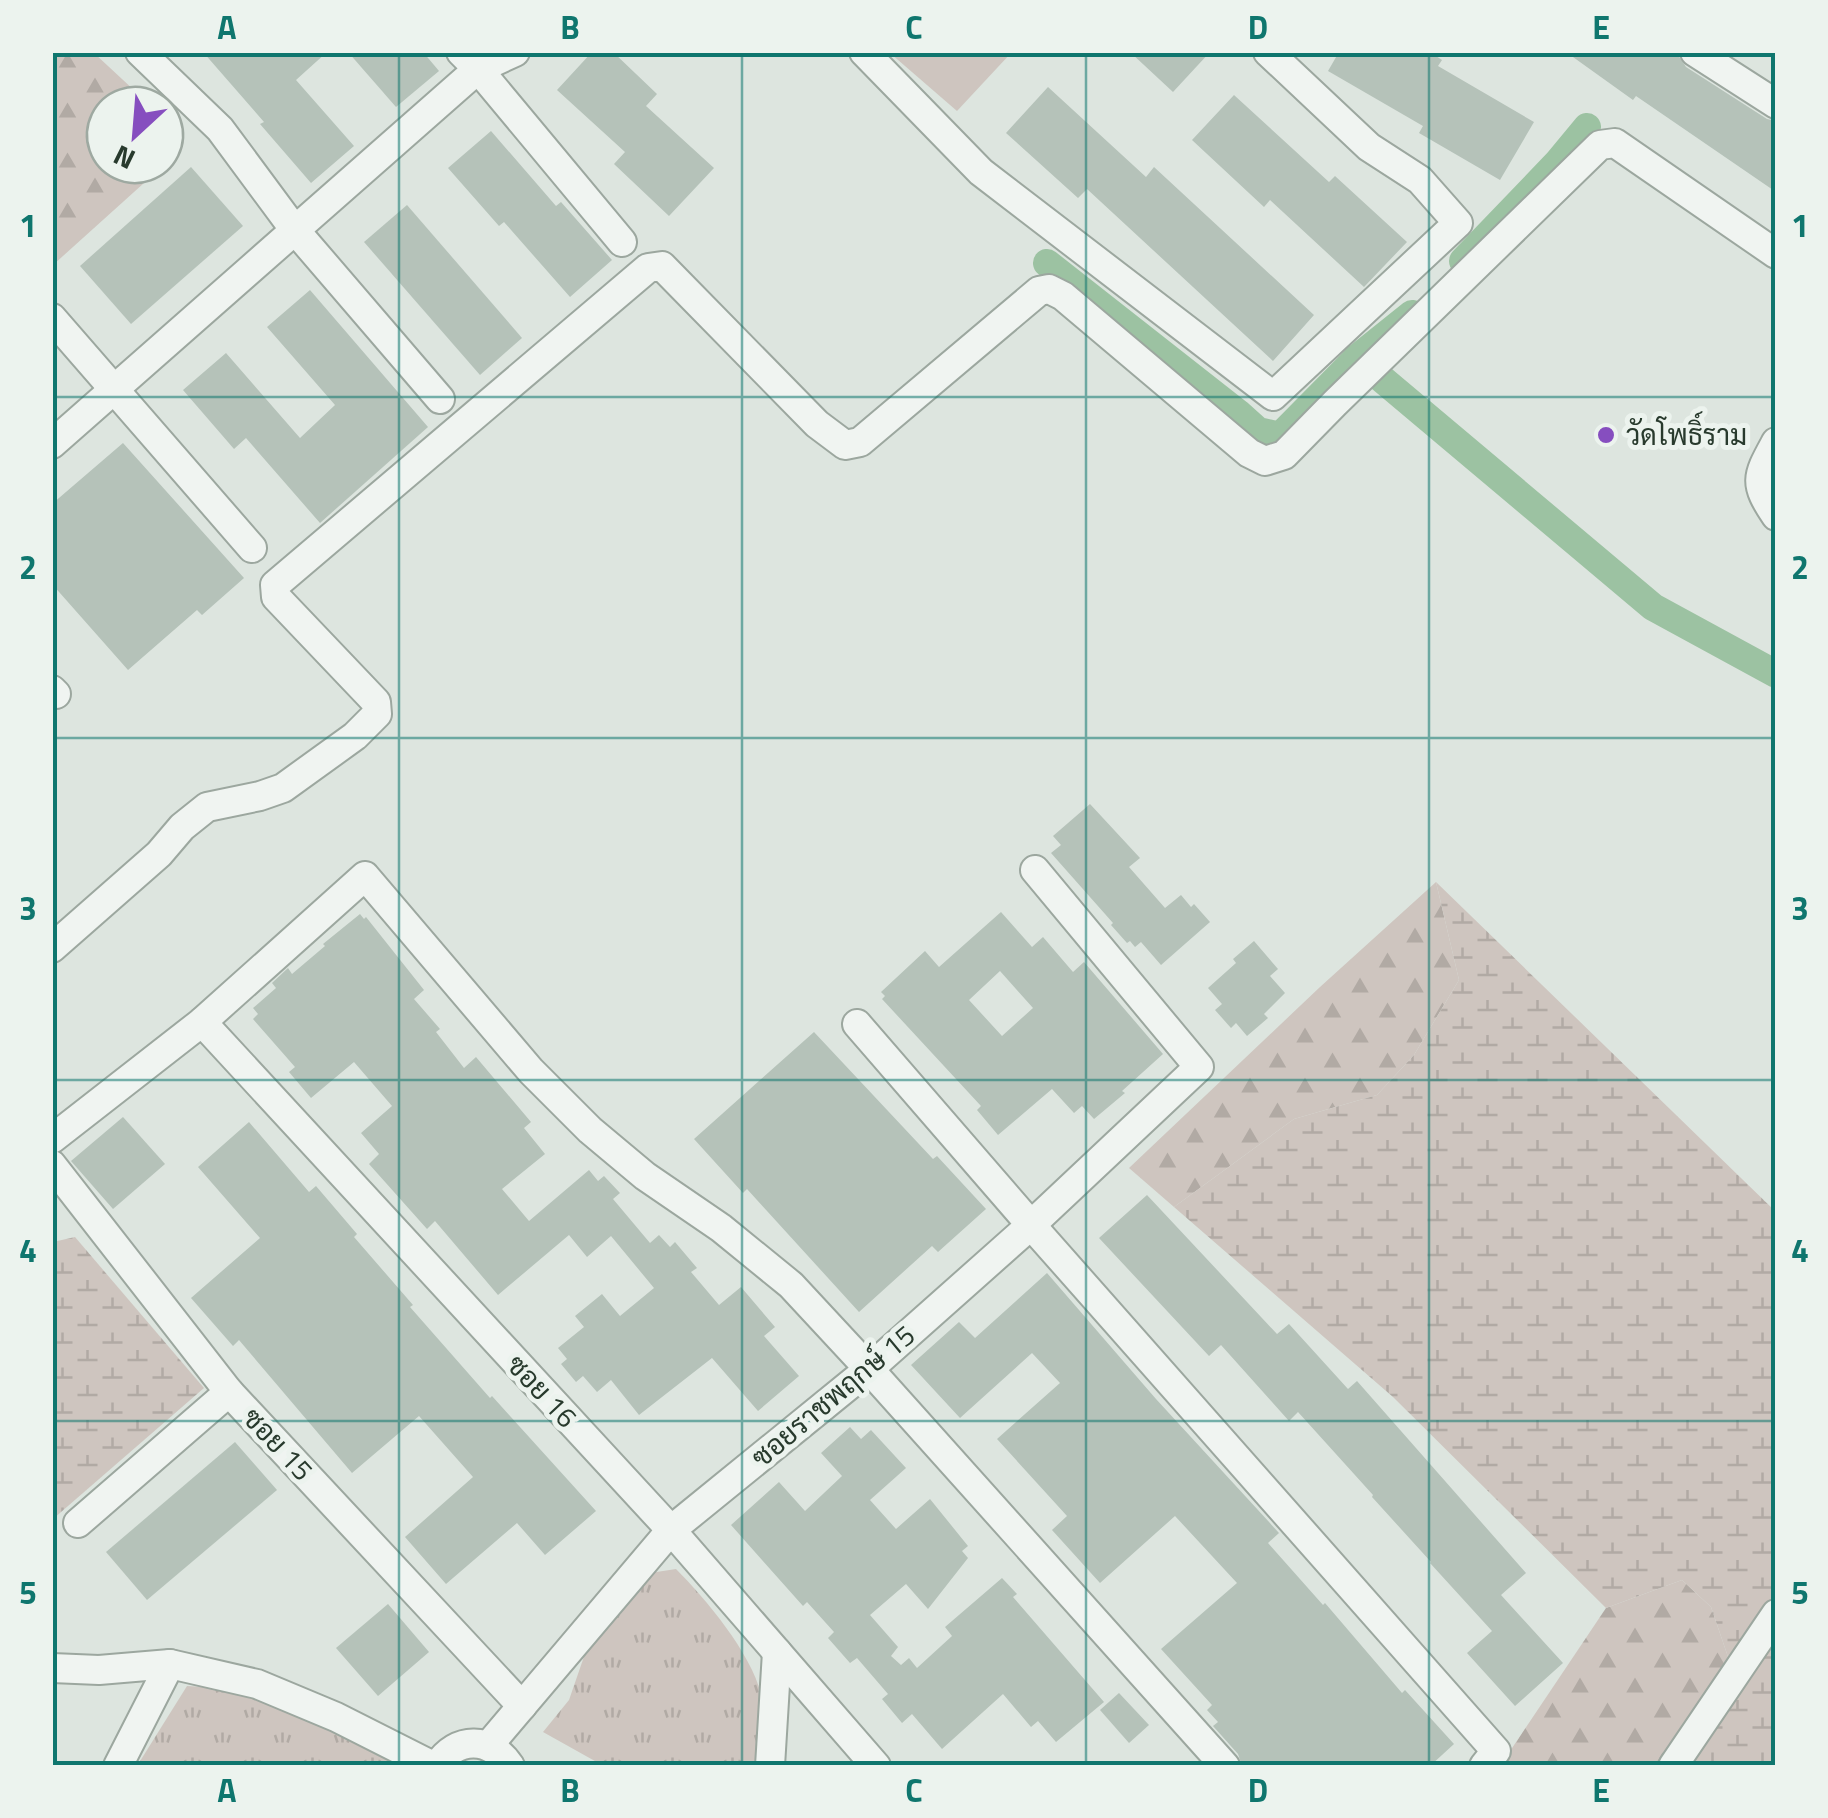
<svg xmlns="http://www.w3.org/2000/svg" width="1828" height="1818" font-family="'Titillium Web',Sarabun,sans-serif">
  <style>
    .grass { fill: url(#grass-tufts) }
    .forest { fill: url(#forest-firs) }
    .wetland { fill: url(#wetland-marsh) }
    .garden { fill: #cec5bf }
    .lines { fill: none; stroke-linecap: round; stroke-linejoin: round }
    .canal { stroke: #9cc2a2; stroke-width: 28 }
    .building { fill: #b5c2b9; fill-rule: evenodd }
    .minor-casing { stroke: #9ca79f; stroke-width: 32 }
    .minor { stroke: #f0f4f1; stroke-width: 28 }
    .grid { fill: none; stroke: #0f766e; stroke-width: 2.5; stroke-opacity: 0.55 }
    .poi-dot { fill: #864ebf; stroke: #ecf3ee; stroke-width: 4 }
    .labels { text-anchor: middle; stroke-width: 10; stroke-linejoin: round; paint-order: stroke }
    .poi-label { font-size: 28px; fill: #283a2d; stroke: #ecf3ee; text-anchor: start }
    .street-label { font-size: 28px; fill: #283a2d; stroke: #ecf3ee }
    .neatline { fill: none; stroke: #0f766e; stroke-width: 4 }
    .grid-label { font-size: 32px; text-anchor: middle; font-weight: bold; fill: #0f766e }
  </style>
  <defs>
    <pattern id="grass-tufts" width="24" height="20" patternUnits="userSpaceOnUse" patternTransform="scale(2.5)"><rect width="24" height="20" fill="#cec5bf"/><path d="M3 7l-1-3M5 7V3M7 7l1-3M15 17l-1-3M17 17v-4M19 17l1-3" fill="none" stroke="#b1aaa4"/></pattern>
    <pattern id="forest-firs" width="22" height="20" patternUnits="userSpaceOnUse" patternTransform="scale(2.5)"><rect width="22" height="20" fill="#cec5bf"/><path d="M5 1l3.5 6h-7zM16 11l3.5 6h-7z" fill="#b1aaa4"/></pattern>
    <pattern id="wetland-marsh" width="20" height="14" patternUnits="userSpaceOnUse" patternTransform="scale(2.5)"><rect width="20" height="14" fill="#cec5bf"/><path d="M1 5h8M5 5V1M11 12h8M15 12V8" fill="none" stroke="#b1aaa4"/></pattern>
  </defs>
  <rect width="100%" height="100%" fill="#dde5df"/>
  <g class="grass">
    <path d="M 676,1569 C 706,1599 751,1653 761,1694 C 765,1709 758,1748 756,1765 L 602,1765 L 543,1732 L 569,1700 L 588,1645 L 650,1573 Z"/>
    <path d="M 187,1686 C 259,1689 325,1724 388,1757 L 399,1765 L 137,1766 Z"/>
  </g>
  <g class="forest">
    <polygon points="53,52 94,53 150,105 105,105 105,165 164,165 53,265"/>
    <polygon points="1436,882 1459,980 1414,1055 1377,1095 1294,1119 1174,1207 1129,1168 1320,987"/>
    <polygon points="1682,1580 1711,1607 1740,1692 1691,1765 1500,1766 1606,1608"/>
  </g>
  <g class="wetland">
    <polygon points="1436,882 1775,1211 1775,1765 1691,1765 1740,1692 1711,1607 1682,1580 1606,1608 1393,1397 1174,1207 1294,1119 1377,1095 1414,1055 1459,980"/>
    <polygon points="75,1237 204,1388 53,1519 53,1242"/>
  </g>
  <polygon class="garden" points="890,53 1011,53 957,111"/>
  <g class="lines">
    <g class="canal">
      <polyline points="1463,261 1558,162 1587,127"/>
      <polyline points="1047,263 1238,413 1258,431 1280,436 1357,358 1653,607 1776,674"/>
      <polyline points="1357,358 1412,314"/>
    </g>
  </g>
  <g class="building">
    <polygon points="203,52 327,52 296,80 354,146 311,183 260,124 264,122"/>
    <polygon points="348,52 423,52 439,71 396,107"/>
    <polygon points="592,52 613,52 657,94 646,106 714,168 669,216 614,164 625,152 557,90"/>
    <polygon points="1130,52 1210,52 1173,92"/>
    <polygon points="1339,52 1430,52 1442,60 1438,66 1534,122 1500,180 1419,133 1423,126 1328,71"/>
    <polygon points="1566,52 1676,52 1686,67 1767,119 1776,121 1776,192 1636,96 1633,100"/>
    <polygon points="1048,87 1146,177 1154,167 1314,315 1273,361 1087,189 1078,198 1006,133"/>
    <polygon points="1234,95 1329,182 1335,176 1407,242 1364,287 1270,200 1264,207 1192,140"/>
    <polygon points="491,131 556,206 561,202 612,260 570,297 504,222 499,226 448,168"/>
    <polygon points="191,167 243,226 131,324 80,266"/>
    <polygon points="407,205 522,338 480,375 364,242"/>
    <polygon points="310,290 428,427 320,523 246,438 234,449 183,390 226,353 300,438 335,405 267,327"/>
    <polygon points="123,443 244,578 202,615 197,610 128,670 52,584 52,504"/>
    <polygon points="1090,804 1140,858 1129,867 1165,908 1181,895 1191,907 1194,904 1210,922 1161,965 1141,942 1135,947 1130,941 1127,943 1111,925 1113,923 1051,853 1061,845 1053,836"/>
    <path d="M 1001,912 L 1032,947 L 1043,937 L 1073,972 L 1084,962 L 1163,1054 L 1122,1091 L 1125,1093 L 1094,1119 L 1082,1106 L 1074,1113 L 1052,1089 L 998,1135 L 977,1110 L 981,1106 L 882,999 L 885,996 L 881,992 L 925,951 L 939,967 ZM 1000,971 L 1033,1008 L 1002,1036 L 969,1000 Z"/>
    <polygon points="360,914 364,919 366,917 424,990 414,999 440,1029 436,1032 464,1068 476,1057 531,1122 524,1128 545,1154 502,1189 529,1221 589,1170 598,1181 604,1176 620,1193 613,1199 650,1243 659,1235 670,1247 675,1242 697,1268 691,1272 719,1305 741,1287 775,1327 764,1336 799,1376 758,1411 712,1358 639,1415 611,1380 597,1392 583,1376 576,1382 561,1364 567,1359 558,1348 584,1327 575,1316 602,1294 620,1316 654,1288 611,1236 587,1257 569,1235 498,1295 435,1221 427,1229 369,1164 379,1154 361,1133 392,1106 354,1062 311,1098 289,1072 295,1067 253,1019 258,1014 253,1008 276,988 272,983 288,968 292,974 325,946 323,944"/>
    <polygon points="1254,941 1278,969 1270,976 1285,993 1264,1014 1268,1018 1247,1036 1236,1023 1231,1028 1215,1010 1222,1004 1208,988 1236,963 1233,959"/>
    <polygon points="814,1032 933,1159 937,1156 986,1209 938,1252 932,1246 859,1312 747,1189 743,1193 694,1139"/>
    <polygon points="123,1117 165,1164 113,1209 71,1161"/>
    <polygon points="249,1122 309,1192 316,1186 357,1234 354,1237 413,1305 410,1307 490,1398 492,1396 596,1511 545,1555 517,1523 446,1584 405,1537 473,1477 419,1416 352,1473 239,1340 233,1346 191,1298 260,1238 198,1167"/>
    <polygon points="1147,1195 1277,1334 1289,1324 1348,1389 1357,1381 1526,1573 1501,1595 1563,1663 1515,1706 1467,1653 1492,1631 1430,1563 1431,1562 1372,1497 1373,1495 1298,1412 1289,1421 1221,1345 1209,1356 1099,1238"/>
    <polygon points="1047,1273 1156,1399 1279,1533 1268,1543 1323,1605 1325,1603 1402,1693 1405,1690 1454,1744 1430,1766 1242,1766 1238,1754 1213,1726 1218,1722 1207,1710 1212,1705 1161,1649 1237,1583 1175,1516 1100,1583 1052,1530 1067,1516 997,1439 1060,1383 1032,1353 960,1418 911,1365 959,1322 975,1338"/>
    <polygon points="850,1427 861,1439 871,1430 906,1468 870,1500 896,1529 930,1499 968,1546 962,1551 968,1558 928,1609 906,1584 870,1615 898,1647 891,1656 901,1665 909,1658 917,1668 952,1636 945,1627 1002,1578 1017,1594 1013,1597 1104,1702 1056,1742 1038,1721 1031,1727 1003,1694 942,1749 912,1714 902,1723 882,1699 888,1694 857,1658 850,1663 828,1638 834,1632 807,1602 803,1606 731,1525 779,1482 805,1511 842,1476 821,1453"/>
    <polygon points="235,1442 277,1490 147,1600 106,1552"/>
    <polygon points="388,1604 429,1652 378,1696 336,1648"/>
    <polygon points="1119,1693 1149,1725 1129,1743 1100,1710"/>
  </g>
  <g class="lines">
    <defs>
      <g id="minor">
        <polyline points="140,52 220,129 294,229 440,399"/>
        <polyline points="461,52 478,69 622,242"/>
        <polyline points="864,52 981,172 1273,396 1458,223 1420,180 1369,147 1268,52"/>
        <polyline points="1695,52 1776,104"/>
        <polyline points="52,318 252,548"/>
        <path d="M 1776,442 C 1757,477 1753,482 1776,516"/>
        <polyline points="52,444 478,69 515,52"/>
        <polyline points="52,690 56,694"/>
        <polyline points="52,948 159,854 182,827 207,807 260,796 283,788 355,736 377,714 376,702 276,597 275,585 648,268 662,266 817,424 845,445 860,442 1039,291 1049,289 1063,296 1249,453 1265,461 1284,455 1335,403 1600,145 1615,143 1776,254"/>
        <polyline points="202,1022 671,1530 876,1766"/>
        <polyline points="857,1024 1031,1225 1496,1751 1484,1766"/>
        <polyline points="52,1139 202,1022 365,876 531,1071 590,1130 645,1176 721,1228 791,1285 869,1369 1225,1766"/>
        <polyline points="52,1165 229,1392 522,1706"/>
        <polyline points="78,1523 229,1392"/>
        <polyline points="52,1668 99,1670 170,1664 257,1684 336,1717 433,1766"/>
        <polyline points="488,1746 671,1530 869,1369 1031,1225 1199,1067 1035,870"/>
        <polyline points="118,1766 170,1664"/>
        <path d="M 437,1766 C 457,1735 491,1737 510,1766"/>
        <polyline points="770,1766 777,1652"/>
        <polyline points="1673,1766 1776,1614"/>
      </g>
    </defs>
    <use href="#minor" class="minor-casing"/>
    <use href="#minor" class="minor"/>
  </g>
  <path class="grid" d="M 399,52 L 399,1766M 742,52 L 742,1766M 1086,52 L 1086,1766M 1429,52 L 1429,1766M 52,397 L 1776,397M 52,738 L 1776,738M 52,1080 L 1776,1080M 52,1421 L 1776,1421"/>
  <circle class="poi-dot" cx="1606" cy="435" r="10"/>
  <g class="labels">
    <g class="poi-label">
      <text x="1626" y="445">วัดโพธิ์ราม</text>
    </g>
    <g class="street-label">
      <text transform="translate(542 1391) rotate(47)" y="10">ซอย 16</text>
      <text transform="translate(833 1396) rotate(-40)" y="10">ซอยราชพฤกษ์ 15</text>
      <text transform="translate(278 1444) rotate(47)" y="10">ซอย 15</text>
    </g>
  </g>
  <rect width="1828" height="1818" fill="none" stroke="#ecf3ee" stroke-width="110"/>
  <g transform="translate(135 135) rotate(206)"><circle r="48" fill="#ecf3ee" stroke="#9ea9a1" stroke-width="2.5"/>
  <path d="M0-8L18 38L0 25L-18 38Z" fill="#864ebf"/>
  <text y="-15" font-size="28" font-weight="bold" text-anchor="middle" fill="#283a2d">N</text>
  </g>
  <rect x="55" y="55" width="1718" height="1708" class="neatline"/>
  <g class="grid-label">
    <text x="227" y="39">A</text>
    <text x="570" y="39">B</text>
    <text x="914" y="39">C</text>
    <text x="1258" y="39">D</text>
    <text x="1601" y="39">E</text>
    <text x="28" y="237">1</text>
    <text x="1800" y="237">1</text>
    <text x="28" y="579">2</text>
    <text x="1800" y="579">2</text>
    <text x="28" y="920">3</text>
    <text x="1800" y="920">3</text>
    <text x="28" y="1262">4</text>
    <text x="1800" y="1262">4</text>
    <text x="28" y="1604">5</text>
    <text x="1800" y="1604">5</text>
    <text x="227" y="1802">A</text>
    <text x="570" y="1802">B</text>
    <text x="914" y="1802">C</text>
    <text x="1258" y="1802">D</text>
    <text x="1601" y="1802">E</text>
  </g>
</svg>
